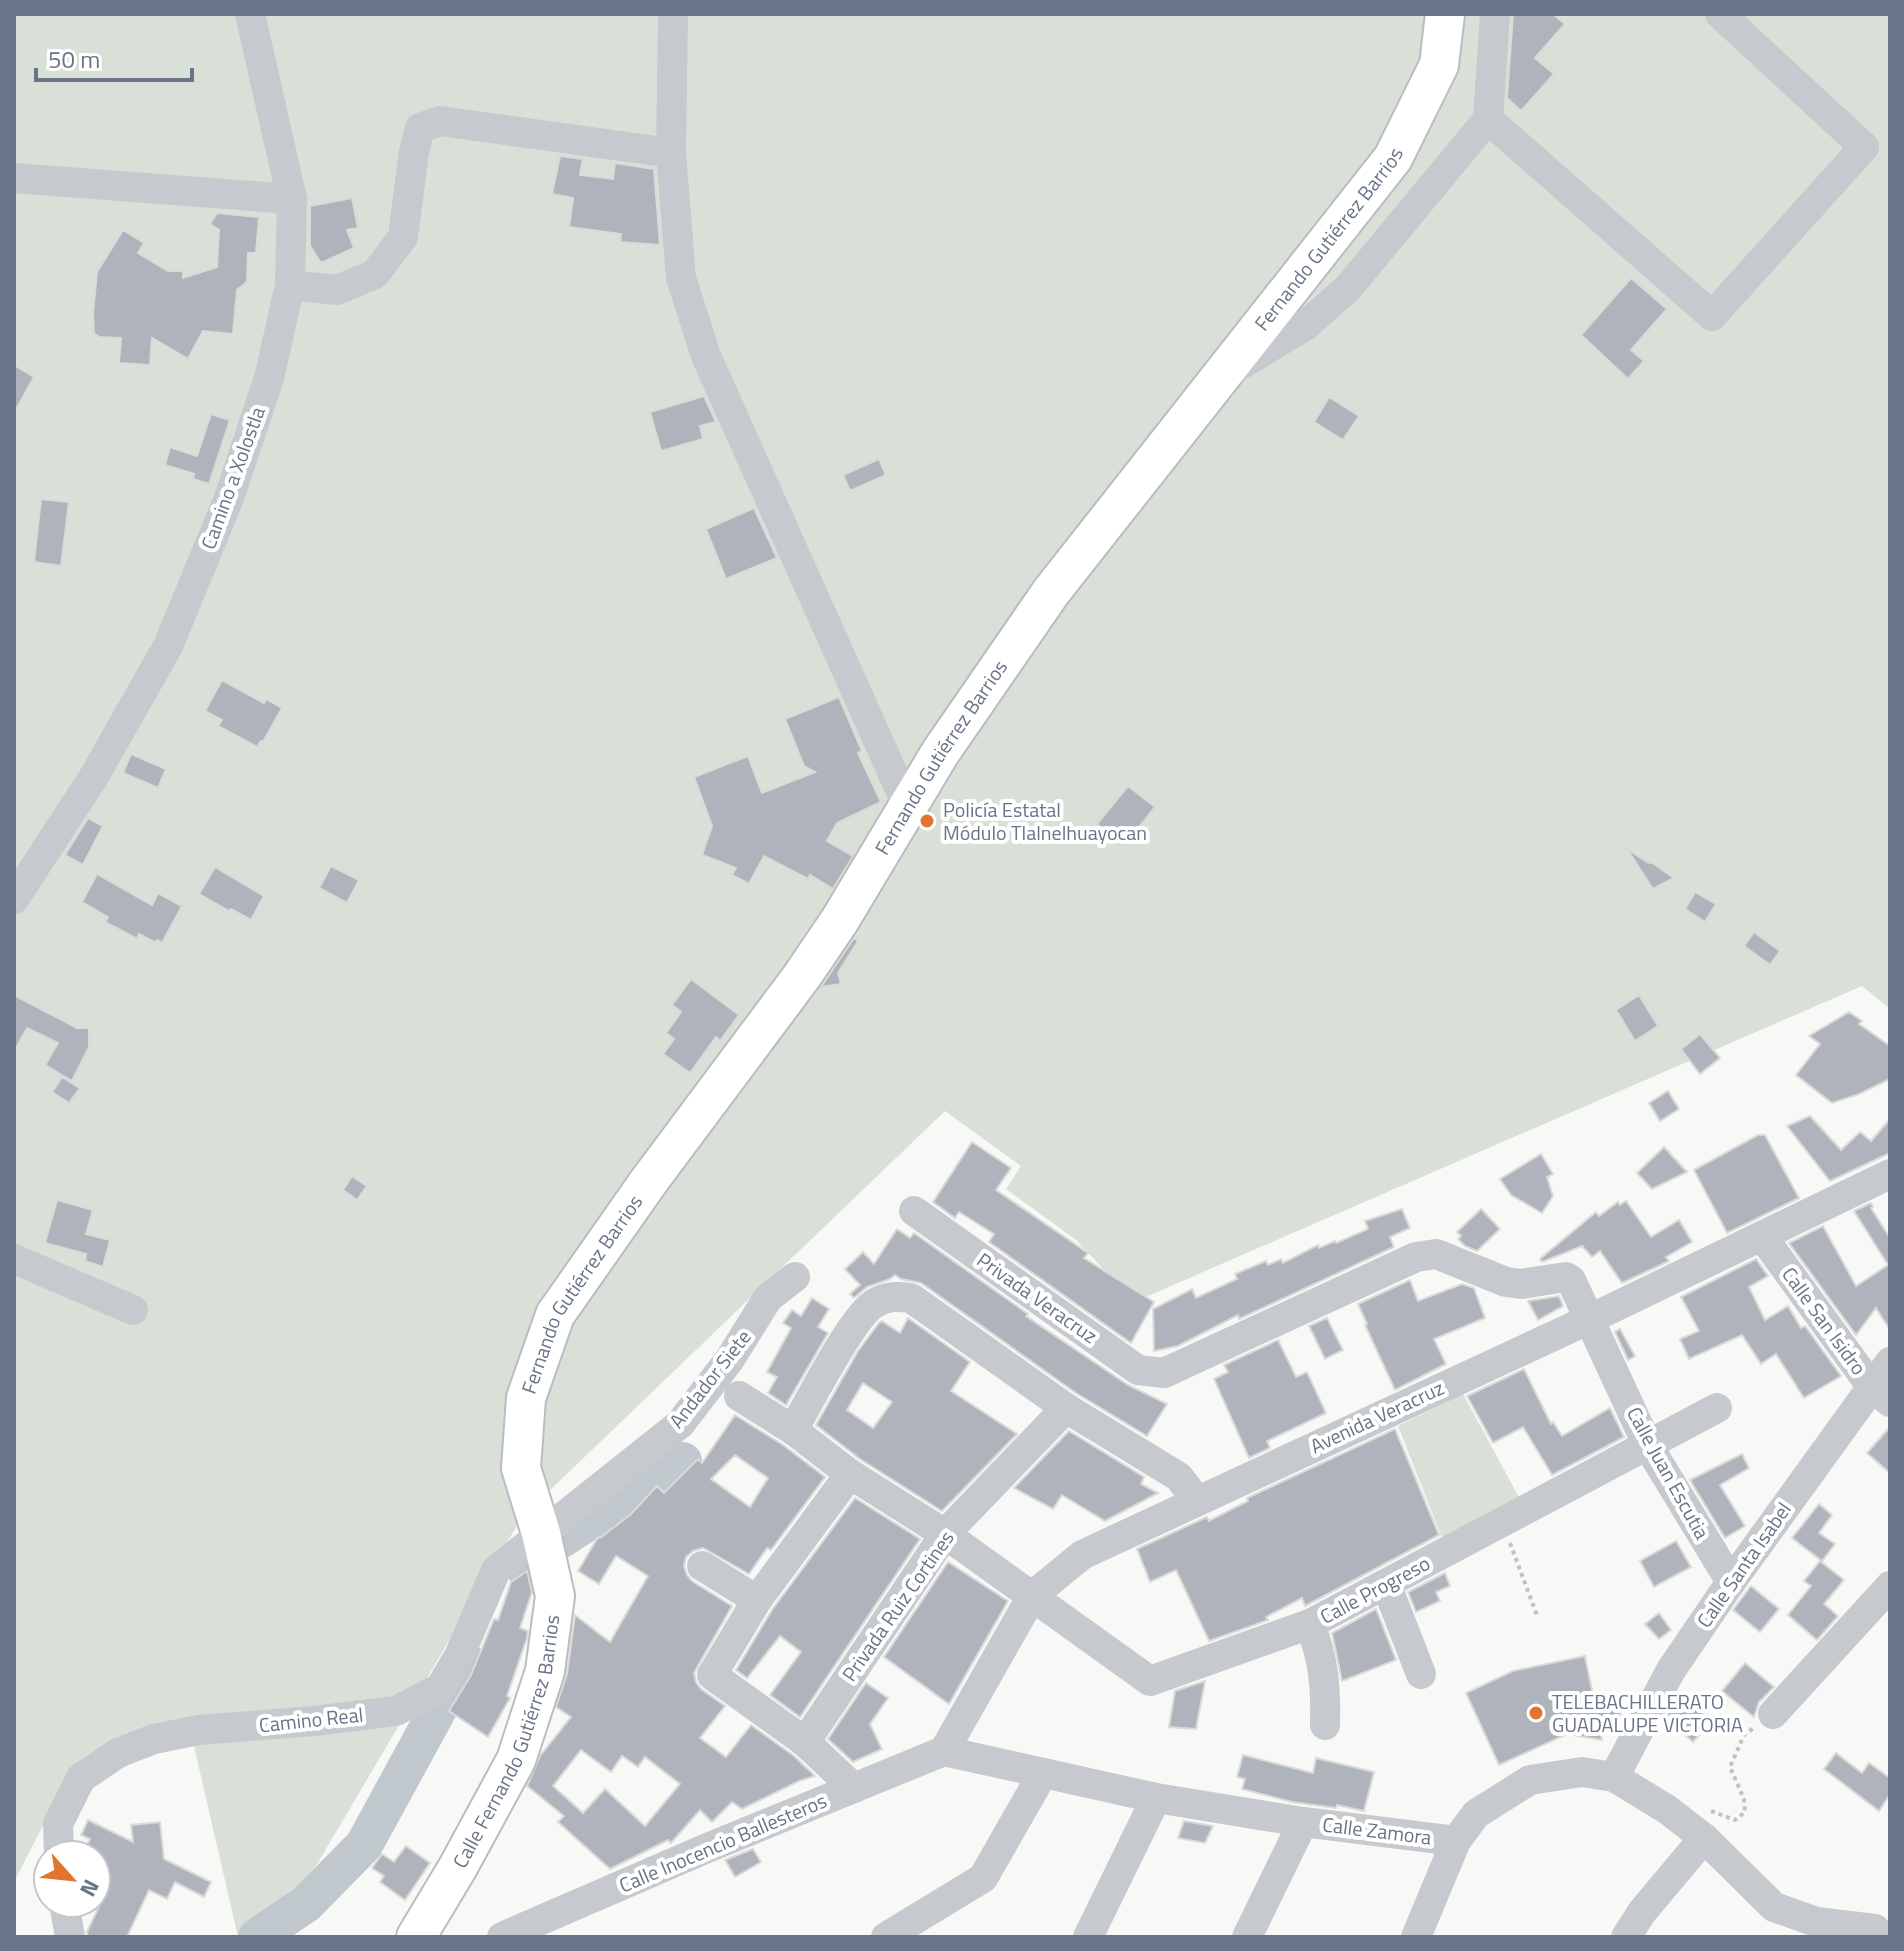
<svg xmlns="http://www.w3.org/2000/svg" width="1904" height="1951" font-family="'Titillium Web',sans-serif">
  <style>
    .green { fill: #d9e0d7 }
    .lines { fill: none; stroke-linecap: round; stroke-linejoin: round }
    .river { stroke: #c0c8cd; stroke-width: 38 }
    .building { fill: #afb4bc; stroke: #dadad8; stroke-width: 2; fill-rule: evenodd }
    .major-casing { stroke: #b9bcc1; stroke-width: 42 }
    .path { stroke: #c0c1c4; stroke-width: 4; stroke-dasharray: 4 4; stroke-linecap: butt }
    .minor { stroke: #c6c9cd; stroke-width: 30 }
    .major { stroke: #fff; stroke-width: 38 }
    .poi-dot { fill: #e1752e; stroke: #fff; stroke-width: 3 }
    .labels { text-anchor: middle; stroke-width: 8; stroke-linejoin: round; paint-order: stroke }
    .street-label { font-size: 20px; fill: #687487; stroke: #fff }
    .poi-label { font-size: 20px; fill: #687487; stroke: #fff; text-anchor: start }
  </style>
  <rect width="100%" height="100%" fill="#f8f9f6"/>
  <g class="green">
    <polygon points="14,14 1890,14 1890,1009 1862,986 1134,1302 1076,1240 1006,1189 1021,1166 945,1111 522,1517 274,1937 238,1937 190,1729 67,1779 14,1882"/>
    <polygon points="1463,1394 1520,1499 1442,1538 1398,1426"/>
  </g>
  <g class="lines">
    <g class="river">
      <polyline points="521,1565 683,1461"/>
      <polyline points="257,1937 306,1904 364,1845 465,1660"/>
    </g>
  </g>
  <g class="building">
    <polygon points="1513,14 1553,14 1565,24 1535,58 1554,74 1521,111 1507,98"/>
    <polygon points="560,156 583,159 580,175 613,179 615,163 654,169 660,245 620,242 621,234 569,227 573,198 552,194"/>
    <polygon points="352,198 358,228 347,230 354,248 321,263 310,246 310,206"/>
    <polygon points="217,213 259,217 256,253 248,253 247,282 237,290 233,334 203,331 188,359 152,338 150,365 119,363 121,338 99,337 94,333 93,314 97,272 123,230 144,243 138,253 168,271 183,271 183,278 217,267 219,230 210,224"/>
    <polygon points="1631,278 1667,309 1631,350 1644,361 1628,379 1581,335"/>
    <polygon points="14,365 34,377 14,413"/>
    <polygon points="704,396 716,422 700,426 703,439 661,451 650,412"/>
    <polygon points="1329,397 1359,416 1343,440 1314,422"/>
    <polygon points="211,414 230,420 209,484 193,479 194,474 165,465 170,447 197,456"/>
    <polygon points="879,459 886,475 850,491 843,475"/>
    <polygon points="41,499 69,502 61,566 34,562"/>
    <polygon points="754,508 777,558 726,579 706,529"/>
    <polygon points="222,680 264,703 266,699 282,708 263,742 261,741 257,747 218,726 222,720 205,711"/>
    <polygon points="839,697 862,751 858,753 881,802 837,823 827,841 853,856 833,889 810,875 808,879 764,856 749,884 732,875 736,868 702,855 712,826 694,777 748,756 762,793 815,772 804,766 785,719"/>
    <polygon points="131,754 166,769 158,788 123,773"/>
    <polygon points="1128,786 1155,807 1124,846 1097,824"/>
    <polygon points="88,818 103,826 83,865 65,855"/>
    <polygon points="1627,849 1649,863 1651,862 1674,878 1653,889"/>
    <polygon points="331,866 359,880 347,903 319,888"/>
    <polygon points="215,867 264,896 251,920 231,909 229,911 199,894"/>
    <polygon points="97,874 152,905 158,893 182,906 162,943 157,940 156,943 139,934 137,939 105,922 108,917 82,902"/>
    <polygon points="1695,892 1716,904 1705,922 1685,909"/>
    <polygon points="1754,932 1780,951 1770,965 1744,946"/>
    <polygon points="854,938 858,941 838,973 841,984 821,987"/>
    <polygon points="691,979 739,1015 720,1041 716,1037 690,1073 663,1054 674,1039 666,1033 681,1012 672,1005"/>
    <polygon points="14,995 77,1028 89,1028 89,1047 72,1081 45,1065 58,1043 27,1028 14,1052"/>
    <polygon points="1639,995 1658,1026 1635,1041 1616,1010"/>
    <polygon points="1849,1012 1862,1021 1859,1024 1890,1046 1890,1079 1859,1094 1832,1103 1796,1075 1820,1044 1809,1036"/>
    <polygon points="1700,1034 1720,1058 1700,1074 1681,1049"/>
    <polygon points="62,1077 80,1088 69,1103 52,1092"/>
    <polygon points="1668,1091 1679,1109 1660,1121 1649,1103"/>
    <polygon points="1810,1116 1841,1150 1860,1132 1871,1141 1890,1119 1890,1153 1830,1181 1787,1126"/>
    <polygon points="1758,1135 1765,1135 1799,1198 1727,1233 1694,1170"/>
    <polygon points="972,1142 1011,1168 996,1190 1088,1253 1084,1258 1154,1302 1131,1343 989,1242 994,1234 959,1212 955,1218 933,1202"/>
    <polygon points="1664,1147 1687,1172 1652,1189 1637,1173"/>
    <polygon points="1541,1154 1553,1174 1547,1177 1553,1196 1542,1213 1511,1195 1500,1179"/>
    <polygon points="352,1176 367,1186 357,1200 343,1190"/>
    <polygon points="57,1200 93,1210 86,1234 110,1240 103,1267 85,1261 86,1254 45,1243"/>
    <polygon points="1626,1201 1651,1237 1679,1220 1692,1242 1666,1257 1669,1261 1622,1283 1600,1251 1592,1257 1582,1246 1542,1262 1540,1259 1596,1212 1599,1216 1618,1202 1620,1205"/>
    <polygon points="1871,1203 1873,1207 1871,1208 1890,1238 1890,1330 1876,1308 1856,1335 1789,1243 1823,1226 1856,1286 1888,1265 1854,1211"/>
    <polygon points="1402,1209 1410,1228 1390,1237 1394,1247 1239,1319 1238,1315 1178,1346 1154,1351 1153,1309 1192,1289 1196,1298 1237,1279 1235,1274 1266,1261 1268,1265 1281,1259 1283,1263 1318,1245 1319,1248 1335,1241 1336,1243 1368,1229 1365,1221"/>
    <polygon points="1481,1209 1500,1229 1477,1251 1465,1246 1458,1239 1461,1236 1457,1232"/>
    <polygon points="897,1229 910,1238 914,1233 1028,1314 1026,1316 1128,1385 1167,1404 1147,1436 1076,1393 921,1283 901,1279 895,1275 890,1279 867,1287 854,1298 850,1294 860,1285 845,1269 863,1252 874,1264"/>
    <polygon points="1756,1259 1768,1276 1749,1287 1765,1320 1788,1306 1801,1328 1805,1326 1841,1376 1804,1398 1776,1354 1761,1364 1742,1335 1689,1359 1680,1339 1699,1331 1681,1297"/>
    <polygon points="1410,1280 1418,1301 1462,1284 1474,1288 1485,1318 1434,1339 1446,1364 1395,1390 1365,1325 1367,1324 1358,1304"/>
    <polygon points="1559,1296 1563,1306 1538,1320 1528,1301"/>
    <polygon points="812,1298 829,1309 818,1327 828,1333 786,1405 768,1393 777,1377 767,1372 791,1328 783,1323 792,1310 801,1316"/>
    <path d="M 908,1318 L 970,1362 L 951,1391 L 1017,1434 L 942,1511 L 860,1459 L 816,1425 L 858,1351 L 879,1323 L 882,1321 L 900,1333 ZM 863,1383 L 892,1402 L 873,1428 L 847,1410 Z"/>
    <polygon points="1327,1318 1343,1350 1325,1359 1309,1326"/>
    <polygon points="1620,1329 1635,1356 1628,1360 1615,1332"/>
    <polygon points="1278,1340 1296,1377 1307,1372 1326,1413 1267,1441 1270,1448 1249,1458 1214,1379 1228,1372 1224,1365"/>
    <polygon points="1524,1369 1551,1424 1553,1422 1562,1436 1610,1408 1624,1437 1552,1475 1523,1427 1493,1443 1467,1396"/>
    <path d="M 735,1415 L 783,1445 L 825,1477 L 771,1550 L 767,1548 L 749,1574 L 703,1548 L 693,1551 L 686,1557 L 684,1566 L 687,1575 L 692,1581 L 732,1606 L 694,1673 L 696,1682 L 701,1689 L 725,1706 L 700,1738 L 726,1757 L 751,1725 L 794,1756 L 815,1776 L 799,1781 L 742,1809 L 732,1802 L 712,1822 L 700,1810 L 671,1843 L 668,1840 L 610,1869 L 558,1822 L 564,1816 L 527,1786 L 540,1756 L 571,1717 L 556,1707 L 567,1674 L 575,1615 L 610,1642 L 648,1576 L 616,1556 L 599,1584 L 578,1571 L 598,1537 L 600,1538 L 631,1514 L 657,1486 L 664,1493 L 698,1459 L 702,1463 ZM 735,1455 L 768,1478 L 750,1507 L 711,1479 ZM 581,1750 L 611,1772 L 622,1756 L 638,1767 L 645,1757 L 680,1784 L 645,1826 L 605,1789 L 583,1813 L 553,1786 Z"/>
    <polygon points="1890,1427 1890,1473 1867,1453"/>
    <polygon points="1395,1429 1439,1535 1305,1606 1302,1598 1266,1617 1268,1620 1209,1641 1176,1570 1150,1582 1137,1549 1207,1517 1209,1521 1248,1501 1247,1498"/>
    <polygon points="1069,1431 1144,1477 1141,1484 1158,1493 1105,1521 1062,1495 1053,1509 1014,1488"/>
    <polygon points="1742,1454 1749,1468 1720,1485 1745,1526 1725,1538 1690,1480"/>
    <polygon points="855,1498 920,1539 800,1717 770,1695 801,1652 780,1636 747,1678 736,1670 772,1610"/>
    <polygon points="1819,1504 1832,1515 1819,1533 1835,1544 1822,1561 1792,1538"/>
    <polygon points="1676,1541 1691,1567 1654,1587 1640,1561"/>
    <polygon points="1820,1561 1844,1580 1824,1604 1838,1616 1817,1640 1788,1615 1811,1586 1804,1581"/>
    <polygon points="948,1562 1008,1601 949,1704 884,1657"/>
    <polygon points="527,1571 532,1592 520,1628 528,1631 527,1638 507,1696 510,1698 488,1737 449,1711 471,1675 494,1619 498,1620 511,1582"/>
    <polygon points="1445,1573 1450,1586 1436,1592 1440,1601 1416,1612 1408,1592"/>
    <polygon points="1751,1586 1779,1609 1760,1632 1733,1610"/>
    <polygon points="1376,1609 1396,1660 1342,1681 1332,1633"/>
    <polygon points="1659,1613 1671,1630 1659,1639 1645,1624"/>
    <polygon points="1585,1656 1595,1705 1611,1696 1623,1718 1600,1731 1602,1740 1567,1734 1499,1765 1466,1693 1513,1671"/>
    <polygon points="1745,1663 1774,1687 1759,1702 1754,1717 1722,1691"/>
    <polygon points="1205,1681 1196,1729 1169,1727 1175,1691"/>
    <polygon points="866,1683 888,1698 870,1724 882,1749 853,1762 828,1739"/>
    <polygon points="1686,1699 1711,1721 1693,1742 1666,1718 1675,1701 1680,1706"/>
    <polygon points="1836,1753 1862,1773 1869,1763 1890,1778 1890,1794 1879,1811 1824,1769"/>
    <polygon points="1243,1755 1313,1773 1316,1758 1374,1772 1364,1811 1337,1805 1336,1808 1292,1802 1242,1789 1245,1779 1237,1777"/>
    <polygon points="88,1820 133,1842 131,1825 160,1822 164,1859 211,1882 204,1897 175,1882 167,1899 149,1890 127,1937 88,1937 87,1932 106,1892 96,1887 96,1855 81,1855 90,1839 81,1835"/>
    <polygon points="1184,1821 1213,1826 1205,1843 1178,1838"/>
    <polygon points="406,1846 430,1863 405,1900 380,1882 384,1876 372,1868 382,1854 394,1862"/>
    <polygon points="753,1849 761,1862 735,1877 725,1860"/>
  </g>
  <g class="lines">
    <defs>
      <g id="major">
        <path id="s1" d="M 416,1937 L 458,1867 L 516,1760 L 545,1671 L 555,1596 L 541,1533 L 521,1468 L 526,1398 L 555,1315 L 649,1181 L 802,976 L 840,920 L 940,753 L 1051,592 L 1393,158 L 1439,65 L 1445,14"/>
      </g>
    </defs>
    <use href="#major" class="major-casing"/>
    <g class="path">
      <polyline points="1510,1543 1538,1618"/>
      <polyline points="1711,1811 1735,1820 1745,1812 1744,1799 1730,1767 1744,1735 1755,1727"/>
    </g>
    <g class="minor">
      <polyline points="673,14 671,153 681,278 706,356 907,805"/>
      <polyline points="1488,119 1712,316 1864,147 1720,14"/>
      <polyline points="14,178 292,199"/>
      <polyline points="290,285 337,290 375,274 403,237 414,152 420,128 440,121 671,153"/>
      <polyline points="1232,370 1305,326 1348,288 1488,119 1495,14"/>
      <polyline points="14,899 93,778 168,646 229,498 269,378 290,285 292,199 250,14"/>
      <polyline points="914,1211 1138,1370 1164,1373 1416,1257 1436,1254 1506,1282 1521,1284 1566,1277 1571,1280 1647,1444 1731,1582"/>
      <polyline points="1762,1236 1871,1386 1890,1402"/>
      <polyline points="14,1259 133,1310"/>
      <polyline points="739,1396 793,1430 850,1474 945,1534 1150,1681 1310,1624 1717,1408"/>
      <path d="M 793,1430 C 808,1404 853,1315 875,1303 C 888,1296 896,1296 911,1298 L 1066,1408 L 1179,1477 L 1197,1501"/>
      <polyline points="850,1474 757,1600 712,1675 805,1742 854,1788"/>
      <polyline points="702,1566 757,1600"/>
      <polyline points="1386,1584 1421,1674"/>
      <path d="M 1310,1624 C 1324,1661 1326,1687 1325,1725"/>
      <polyline points="1773,1714 1890,1586"/>
      <polyline points="805,1742 945,1534 1066,1408"/>
      <polyline points="944,1751 1032,1596 1082,1555 1590,1319 1890,1174"/>
      <polyline points="944,1751 1156,1798 1303,1822 1456,1841"/>
      <polyline points="1614,1777 1671,1670 1731,1582 1890,1362"/>
      <polyline points="59,1855 58,1824 81,1778 118,1753 154,1739 199,1730 314,1721 396,1711 440,1688 460,1654 496,1570 680,1424 730,1359 768,1298 795,1277"/>
      <polyline points="64,1903 70,1937"/>
      <polyline points="502,1937 705,1849 944,1751"/>
      <polyline points="886,1937 983,1878 1043,1773"/>
      <polyline points="1088,1937 1156,1798"/>
      <polyline points="1247,1937 1303,1822"/>
      <polyline points="1416,1937 1456,1841 1476,1814 1530,1780 1582,1772 1614,1777 1668,1810 1704,1838 1774,1907 1816,1922 1875,1929 1882,1937"/>
      <polyline points="1626,1937 1642,1912 1704,1838"/>
    </g>
    <use href="#major" class="major"/>
  </g>
  <g class="poi-dot">
    <circle cx="927" cy="821" r="8"/>
    <circle cx="1536" cy="1713" r="8"/>
  </g>
  <g class="labels">
    <g class="street-label">
      <text dy="7" stroke="none"><textPath href="#s1" startOffset="1990">Fernando Gutiérrez Barrios</textPath></text>
      <text transform="translate(233 478) rotate(-70)" y="7">Camino a Xolostla</text>
      <text dy="7" stroke="none"><textPath href="#s1" startOffset="1342">Fernando Gutiérrez Barrios</textPath></text>
      <text dy="7" stroke="none"><textPath href="#s1" startOffset="694">Fernando Gutiérrez Barrios</textPath></text>
      <text transform="translate(1037 1298) rotate(35)" y="7">Privada Veracruz</text>
      <text transform="translate(1824 1321) rotate(54)" y="7">Calle San Isidro</text>
      <text transform="translate(710 1379) rotate(-52)" y="7">Andador Siete</text>
      <text transform="translate(1377 1417) rotate(-25)" y="7">Avenida Veracruz</text>
      <text transform="translate(1668 1473) rotate(61)" y="7">Calle Juan Escutia</text>
      <text transform="translate(1744 1565) rotate(-55)" y="7">Calle Santa Isabel</text>
      <text transform="translate(1375 1590) rotate(-28)" y="7">Calle Progreso</text>
      <text transform="translate(898 1606) rotate(-55)" y="7">Privada Ruiz Cortines</text>
      <text transform="translate(311 1720) rotate(-6)" y="7">Camino Real</text>
      <text dy="7" stroke="none"><textPath href="#s1" startOffset="218">Calle Fernando Gutiérrez Barrios</textPath></text>
      <text transform="translate(1377 1831) rotate(7)" y="7">Calle Zamora</text>
      <text transform="translate(723 1843) rotate(-23)" y="7">Calle Inocencio Ballesteros</text>
    </g>
    <g class="poi-label">
      <text x="943" y="817">Policía Estatal<tspan x="943" dy="23">Módulo Tlalnelhuayocan</tspan></text>
      <text x="1552" y="1709">TELEBACHILLERATO<tspan x="1552" dy="23">GUADALUPE VICTORIA</tspan></text>
    </g>
  </g>
  <rect width="1904" height="1951" fill="none" stroke="#687487" stroke-width="32"/>
  <g transform="translate(72 1879) rotate(117)"><circle r="38" fill="#ffffff" stroke="#c3c7cf" stroke-width="2"/>
  <path d="M0-6L14 30L0 20L-14 30Z" fill="#e1752e"/>
  <text y="-12" font-size="22" font-weight="bold" text-anchor="middle" fill="#687487">N</text>
  </g>
  <path d="M36 68v12h156v-12" fill="none" stroke="#687487" stroke-width="4"/>
  <text x="48" y="68" font-size="24" fill="#687487" stroke="#ffffff" stroke-width="6" paint-order="stroke">50 m</text>
</svg>
